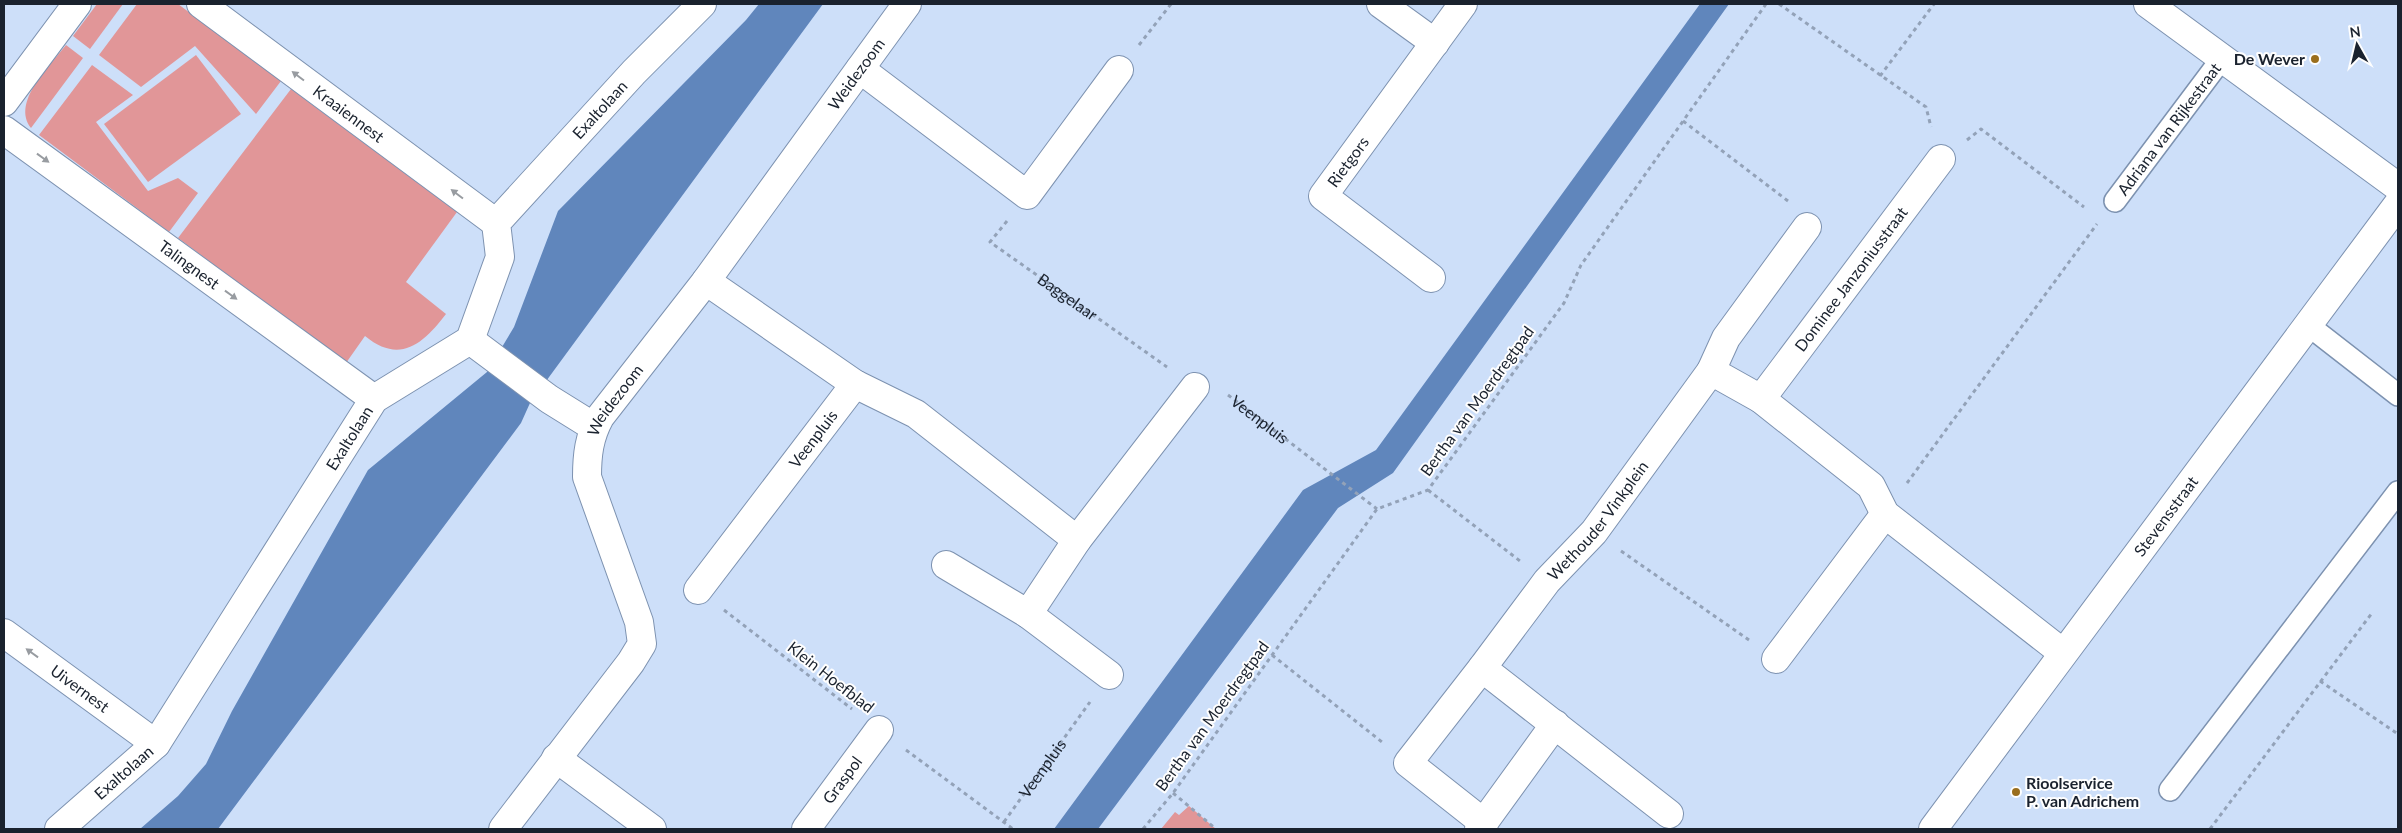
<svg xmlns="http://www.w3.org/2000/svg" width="2402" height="833" font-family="Lato,sans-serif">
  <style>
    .green { fill: #e19698 }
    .water { fill: #6086bc }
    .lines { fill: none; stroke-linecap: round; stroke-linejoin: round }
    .lane-casing { stroke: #7d92b0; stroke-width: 24 }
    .street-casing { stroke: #7d92b0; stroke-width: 30 }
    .path { stroke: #93a2b8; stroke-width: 3; stroke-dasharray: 4 4; stroke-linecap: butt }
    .lane { stroke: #fff; stroke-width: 21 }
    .street { stroke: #fff; stroke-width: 28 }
    .oneway { fill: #989ca1 }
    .poi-dot { fill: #9a6e1d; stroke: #fefefe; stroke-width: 2 }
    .labels { text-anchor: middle; stroke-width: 4; stroke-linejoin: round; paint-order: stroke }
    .poi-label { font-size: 16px; font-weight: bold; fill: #1a222e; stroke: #fefefe; text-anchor: end }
    .street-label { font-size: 16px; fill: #1a222e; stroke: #fefefe }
  </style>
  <rect width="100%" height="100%" fill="#cddff9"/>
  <g class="green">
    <polygon points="97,4 123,4 90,49 73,36"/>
    <polygon points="137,4 178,4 281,81 256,114 195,46 141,87 99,55"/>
    <path d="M 66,45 L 83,58 L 31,128 C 11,102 50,66 66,45 Z"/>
    <polygon points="196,55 241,114 148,182 104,124"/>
    <polygon points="92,65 133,95 96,122 148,191 178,178 198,193 169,232 39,135"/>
    <path d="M 291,89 L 457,212 L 406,282 L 446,314 C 424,343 400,365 365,336 L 346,363 L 178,238 Z"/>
    <polygon points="1189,806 1216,829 1161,829 1175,812 1179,815"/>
  </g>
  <g class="water">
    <polygon points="759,4 823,4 530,403 521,423 218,829 140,829 178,796 206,764 232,711 368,470 487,372 514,327 558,211 746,20"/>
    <polygon points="1700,4 1729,4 1393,473 1338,508 1098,829 1054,829 1303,490 1376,450"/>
  </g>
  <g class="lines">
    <defs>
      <g id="lane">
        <path id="s4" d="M 2115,201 L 2223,57"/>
        <polyline points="2308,325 2398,395"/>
        <polyline points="2170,790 2398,492"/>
      </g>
      <g id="street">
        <path id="s5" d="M 201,4 L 496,223"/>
        <polyline points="1381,4 1435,43"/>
        <polyline points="2148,4 2398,187"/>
        <polyline points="860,69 1027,195 1119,70"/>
        <polyline points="4,102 77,4"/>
        <path id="s6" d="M 4,130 L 374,399"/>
        <polyline points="1807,227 1726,338 1711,371 1761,399 1871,486 1885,514 2063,653"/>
        <path id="s7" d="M 1431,278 L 1323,196 L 1463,4"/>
        <polyline points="706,281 855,384 916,414 1077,540"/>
        <polyline points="470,340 549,399 594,427"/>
        <path id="s8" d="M 1761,399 L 1941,159"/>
        <polyline points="946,565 1028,614 1077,540 1195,387"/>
        <path id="s9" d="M 698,590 L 855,384"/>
        <polyline points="1028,614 1109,675"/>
        <path id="s10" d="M 4,633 L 156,744"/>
        <polyline points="1776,659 1885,514"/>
        <polyline points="1482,668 1669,814"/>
        <polyline points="556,758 652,829"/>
        <path id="s11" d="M 1484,823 L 1408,763 L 1482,668 L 1547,581 L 1594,532 L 1711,371"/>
        <path id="s12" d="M 59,829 L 156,744 L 374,399 L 470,340 L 500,257 L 496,223 L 634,72 L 702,4"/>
        <path id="s13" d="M 503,829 L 631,662 L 642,644 L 639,622 L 587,477 C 587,455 589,437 600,417 L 706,281 L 907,4"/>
        <path id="s14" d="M 806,829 L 879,730"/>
        <polyline points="1479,829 1555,724"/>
        <path id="s15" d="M 1933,829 L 2398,204"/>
      </g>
    </defs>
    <use href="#lane" class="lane-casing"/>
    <use href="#street" class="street-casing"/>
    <g class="path">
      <polyline points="1779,4 1926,107 1931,127"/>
      <polyline points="1139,45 1171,4"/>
      <polyline points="1880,76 1934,4"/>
      <polyline points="1683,121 1788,201"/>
      <polyline points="1967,140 1981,129 2084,207"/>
      <path id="s1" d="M 1007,221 L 990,242 L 1167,367"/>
      <path id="s2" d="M 1228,395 L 1377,509"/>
      <polyline points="1907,483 2097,224"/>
      <polyline points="1428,490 1520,561"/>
      <polyline points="1621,551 1749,640"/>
      <polyline points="724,610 852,709"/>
      <polyline points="1272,655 1382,742"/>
      <polyline points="2320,681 2398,734"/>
      <polyline points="906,750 1013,829"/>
      <polyline points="1173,793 1216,829"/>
      <path id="s3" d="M 1004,822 L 1090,702"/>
      <polyline points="1143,829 1173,793 1377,509 1428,490 1564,303 1581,265 1766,4"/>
      <polyline points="2210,829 2372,613"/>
    </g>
    <use href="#lane" class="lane"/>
    <use href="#street" class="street"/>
  </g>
  <defs><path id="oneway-solid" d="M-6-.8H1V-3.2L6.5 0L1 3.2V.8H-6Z" transform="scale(1.25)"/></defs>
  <g class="oneway">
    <use href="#oneway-solid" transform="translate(298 76) rotate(-143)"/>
    <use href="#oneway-solid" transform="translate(43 158) rotate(36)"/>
    <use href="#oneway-solid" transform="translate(457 194) rotate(-143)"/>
    <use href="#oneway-solid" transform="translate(231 295) rotate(36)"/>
    <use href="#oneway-solid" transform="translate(32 653) rotate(-144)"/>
  </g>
  <g class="poi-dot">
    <circle cx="2315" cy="59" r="5"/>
    <circle cx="2016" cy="792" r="5"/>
  </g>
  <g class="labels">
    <g class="poi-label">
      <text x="2305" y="65">De Wever</text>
      <text x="2026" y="789" text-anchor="start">Rioolservice<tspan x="2026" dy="18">P. van Adrichem</tspan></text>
    </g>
    <g class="street-label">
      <text dy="6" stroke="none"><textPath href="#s13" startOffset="898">Weidezoom</textPath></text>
      <text dy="6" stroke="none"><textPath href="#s12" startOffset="926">Exaltolaan</textPath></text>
      <text dy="6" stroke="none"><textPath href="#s5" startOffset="184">Kraaiennest</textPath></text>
      <text dy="6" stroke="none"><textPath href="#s4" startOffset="90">Adriana van Rijkestraat</textPath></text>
      <text dy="6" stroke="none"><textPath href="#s7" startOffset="178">Rietgors</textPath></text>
      <text dy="6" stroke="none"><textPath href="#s6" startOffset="229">Talingnest</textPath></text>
      <text dy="6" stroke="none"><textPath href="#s8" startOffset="150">Dominee Janzoniusstraat</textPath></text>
      <text dy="6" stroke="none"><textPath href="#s1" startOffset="122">Baggelaar</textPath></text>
      <text dy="6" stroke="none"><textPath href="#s13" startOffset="492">Weidezoom</textPath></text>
      <text transform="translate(1477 401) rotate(-54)" y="6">Bertha van Moerdregtpad</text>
      <text dy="6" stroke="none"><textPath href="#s2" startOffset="40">Veenpluis</textPath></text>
      <text dy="6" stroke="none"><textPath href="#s12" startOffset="491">Exaltolaan</textPath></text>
      <text dy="6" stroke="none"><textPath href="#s9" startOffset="190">Veenpluis</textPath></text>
      <text dy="6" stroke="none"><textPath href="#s15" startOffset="390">Stevensstraat</textPath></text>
      <text dy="6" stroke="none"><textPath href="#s11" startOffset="405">Wethouder Vinkplein</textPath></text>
      <text transform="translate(831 677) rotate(38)" y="6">Klein Hoefblad</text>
      <text dy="6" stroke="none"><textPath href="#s10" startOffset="94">Uivernest</textPath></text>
      <text transform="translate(1212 716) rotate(-54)" y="6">Bertha van Moerdregtpad</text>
      <text dy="6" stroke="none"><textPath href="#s3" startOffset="66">Veenpluis</textPath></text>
      <text dy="6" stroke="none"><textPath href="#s12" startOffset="86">Exaltolaan</textPath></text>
      <text dy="6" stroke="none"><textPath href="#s14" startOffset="61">Graspol</textPath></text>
    </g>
  </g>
  <rect width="2402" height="833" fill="none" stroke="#1a222e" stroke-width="10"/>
  <g transform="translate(2357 45) rotate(352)" stroke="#fefefe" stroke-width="4" paint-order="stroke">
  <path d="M0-4L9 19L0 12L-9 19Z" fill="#1a222e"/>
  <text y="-8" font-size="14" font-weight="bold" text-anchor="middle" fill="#1a222e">N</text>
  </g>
</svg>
